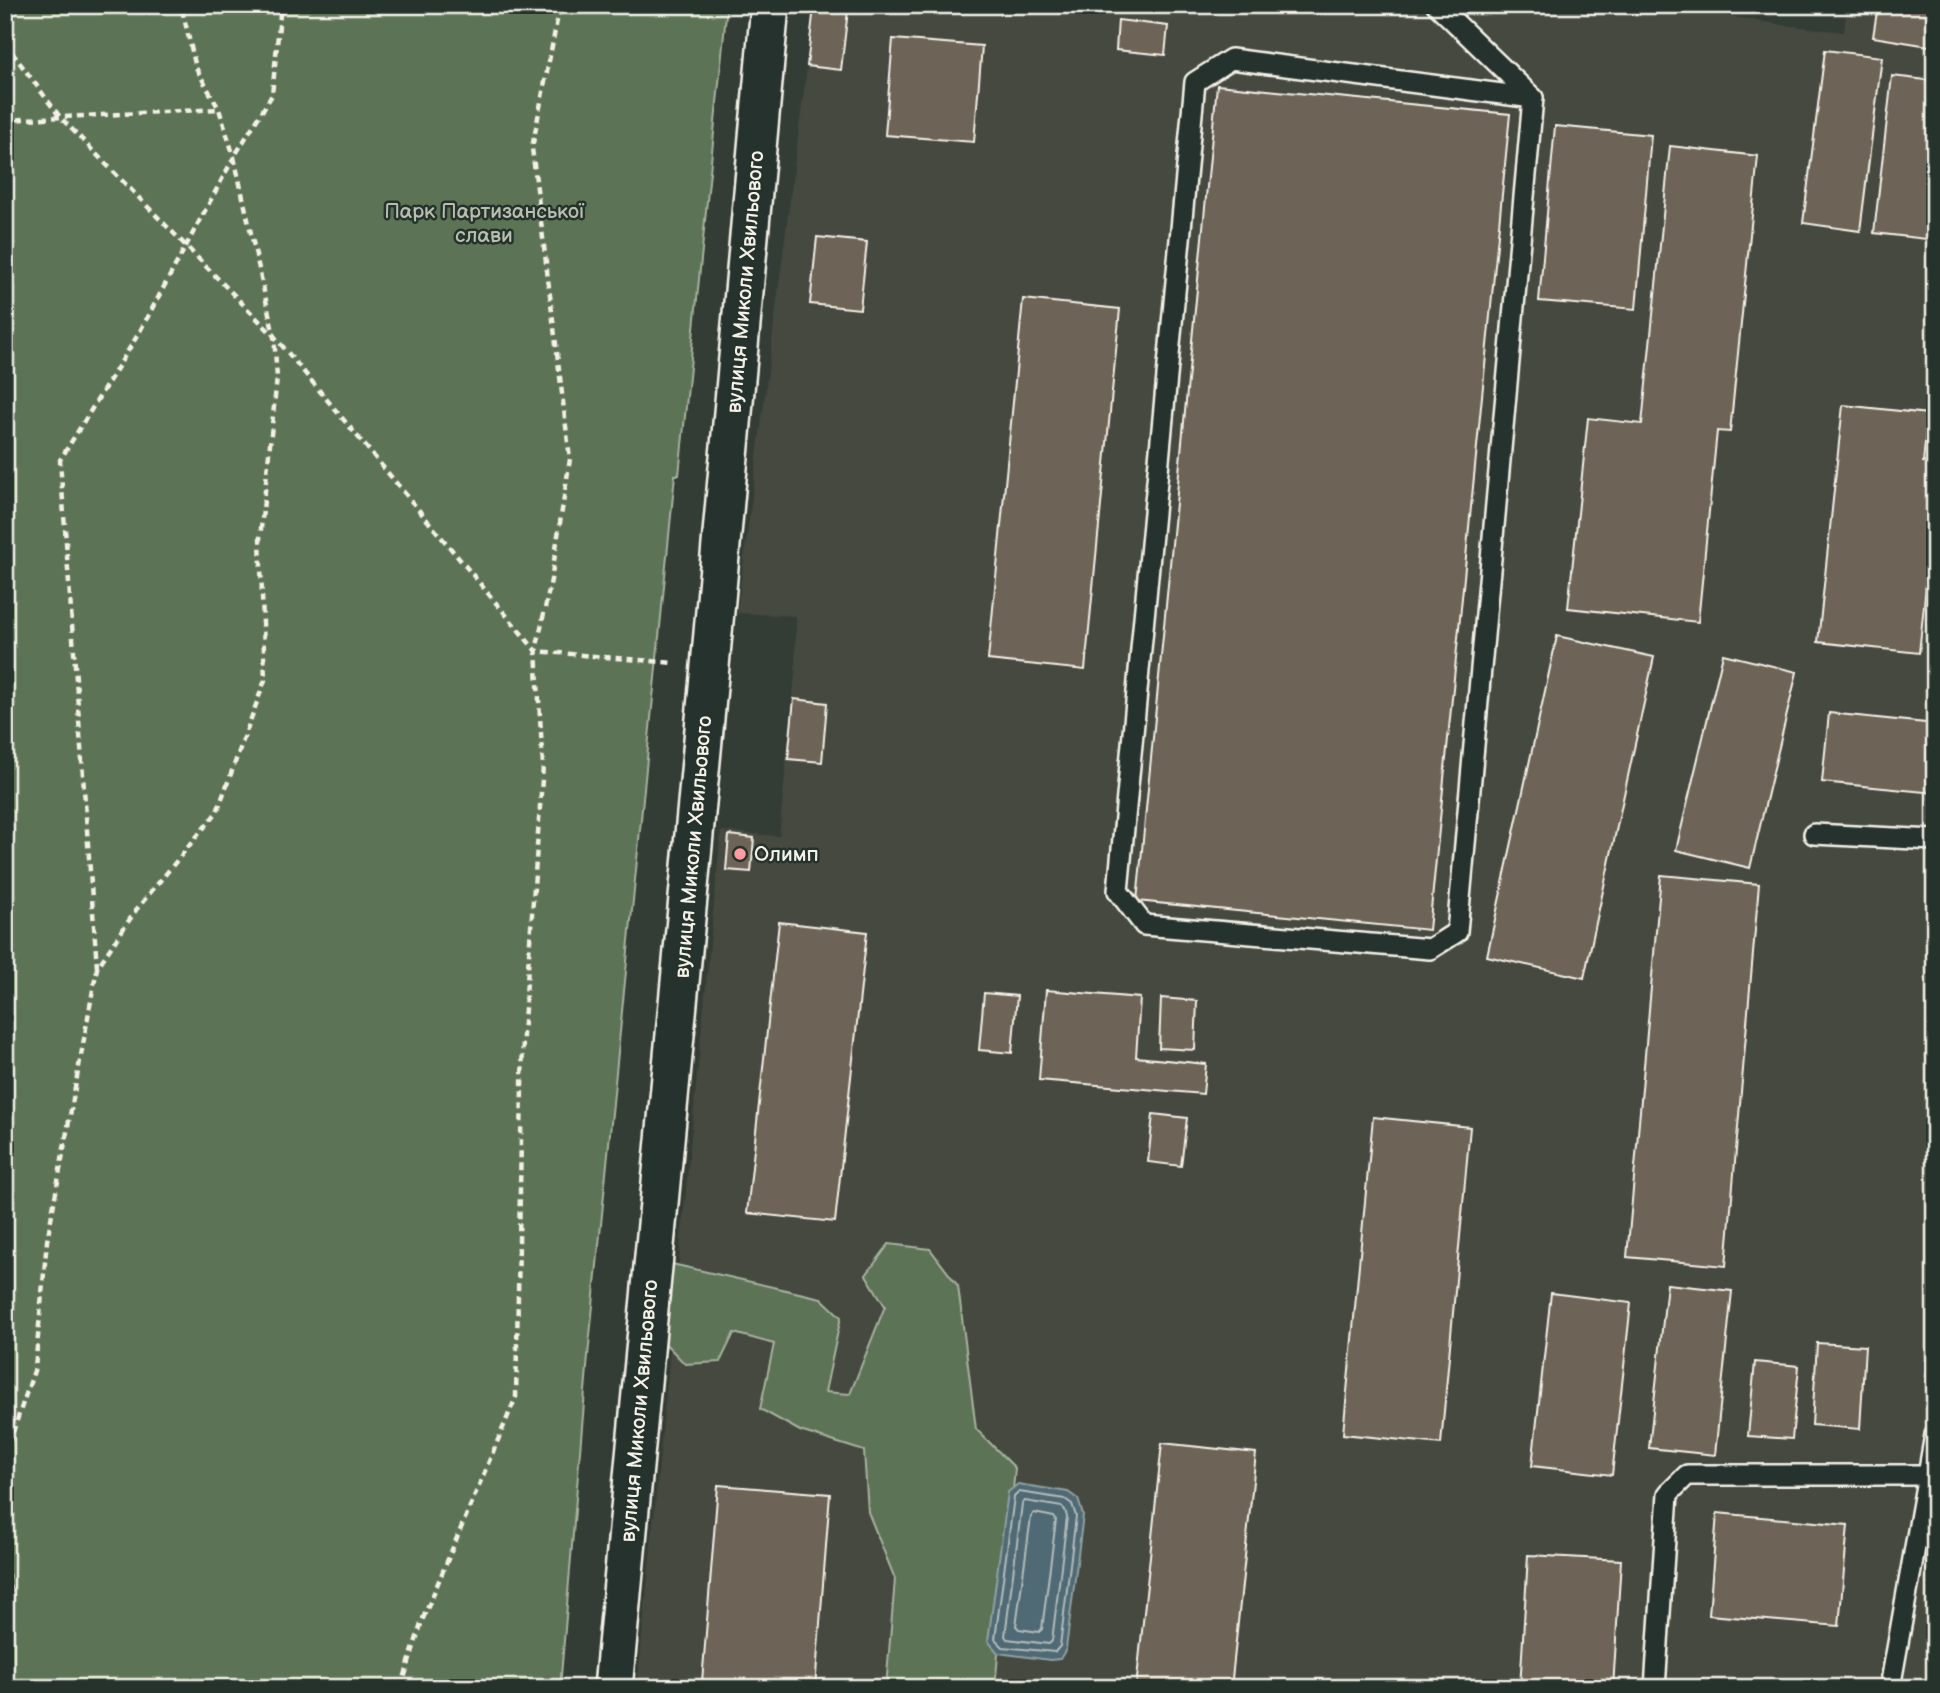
<svg xmlns="http://www.w3.org/2000/svg" width="1940" height="1693" font-family="'Balsamiq Sans',sans-serif">
  <style>
    .built { fill: #45483f }
    .green { fill: #5d7357; stroke: #a8b2a0; stroke-width: 2 }
    .water { fill: #4f6a74; stroke: #91a0a2; stroke-width: 2 }
    .lines { fill: none; stroke-linecap: round; stroke-linejoin: round }
    .shore { stroke: #b2bbba; stroke-width: 2 }
    .building { fill: #6d6357; stroke: #f4f1e8; stroke-width: 2 }
    .service-casing { stroke: #f4f1e8; stroke-width: 24 }
    .minor-casing { stroke: #f4f1e8; stroke-width: 42 }
    .path { stroke: #f4f1e8; stroke-width: 4.5; stroke-dasharray: 7 5; stroke-linecap: butt }
    .service { stroke: #26332d; stroke-width: 19 }
    .minor { stroke: #26332d; stroke-width: 37 }
    .poi-dot { fill: #ff9aa2; stroke: #26332d; stroke-width: 2.5 }
    .labels { text-anchor: middle; stroke-width: 5; stroke-linejoin: round; paint-order: stroke }
    .park-label { font-size: 21px; fill: #b8bfae; stroke: #26332d }
    .street-label { font-size: 21px; fill: #f4f1e8; stroke: #26332d }
    .poi-label { font-size: 21px; fill: #f4f1e8; stroke: #26332d; text-anchor: start }
  </style>
  <rect width="100%" height="100%" fill="#343d35"/>
  <filter id="ink" filterUnits="userSpaceOnUse"><feTurbulence type="fractalNoise" baseFrequency=".0143" numOctaves="2"/><feDisplacementMap in="SourceGraphic" scale="14" xChannelSelector="R" yChannelSelector="G"/><feConvolveMatrix kernelMatrix="1 2 1 2 8 2 1 2 1" color-interpolation-filters="sRGB"/></filter>
  <g filter="url(#ink)">
    <polygon class="built" points="814,5 1664,5 1783,25 1844,32 1847,5 1935,5 1935,1688 637,1688 721,831 779,836 795,674 796,616 737,613 807,66"/>
    <g class="green">
      <polygon points="5,5 727,5 679,475 675,475 588,1356 560,1688 5,1688"/>
      <polygon points="889,1244 930,1249 958,1286 976,1429 1015,1468 995,1688 886,1688 895,1579 868,1512 864,1451 800,1431 760,1409 774,1344 734,1333 720,1362 685,1364 654,1332 672,1264 821,1298 841,1317 825,1392 850,1394 885,1306 866,1275"/>
    </g>
    <polygon class="water" points="1018,1484 1068,1492 1078,1499 1083,1515 1066,1649 1060,1659 1050,1660 998,1653 988,1641 1008,1492"/>
    <g class="lines">
      <g class="shore">
        <polygon points="1019,1492 1065,1499 1072,1504 1076,1516 1060,1646 1055,1652 1003,1647 995,1639 1014,1497"/>
        <polygon points="1025,1501 1062,1507 1065,1510 1067,1517 1052,1641 1049,1644 1007,1639 1005,1636 1022,1504"/>
        <polygon points="1034,1513 1054,1517 1056,1520 1042,1629 1039,1632 1019,1629 1016,1626 1031,1517"/>
      </g>
    </g>
    <g class="building">
      <polygon points="1878,5 1910,5 1935,9 1935,47 1873,37"/>
      <polygon points="814,7 848,10 841,70 807,66"/>
      <polygon points="1118,20 1168,26 1165,55 1116,50"/>
      <polygon points="893,39 982,46 974,142 885,135"/>
      <polygon points="1825,50 1882,57 1860,231 1803,223"/>
      <polygon points="1892,76 1935,81 1935,240 1874,233"/>
      <polygon points="1217,85 1510,114 1429,930 1137,901"/>
      <polygon points="1555,126 1651,135 1636,309 1539,301"/>
      <polygon points="1670,146 1758,156 1730,432 1717,431 1698,622 1568,608 1588,418 1642,424"/>
      <polygon points="817,237 867,242 860,309 810,304"/>
      <polygon points="1023,299 1120,309 1085,670 988,660"/>
      <polygon points="1843,405 1928,414 1923,462 1935,463 1935,499 1919,653 1818,642"/>
      <polygon points="1557,636 1654,657 1584,978 1487,956"/>
      <polygon points="1723,654 1797,672 1750,868 1676,850"/>
      <polygon points="794,699 827,703 822,762 788,759"/>
      <polygon points="1829,713 1935,724 1935,793 1822,782"/>
      <polygon points="729,835 754,838 751,872 726,870"/>
      <polygon points="1661,875 1759,884 1726,1266 1627,1257"/>
      <polygon points="779,922 867,932 835,1222 747,1213"/>
      <polygon points="1046,990 1140,998 1136,1057 1206,1064 1203,1094 1039,1080"/>
      <polygon points="984,993 1017,996 1012,1053 979,1050"/>
      <polygon points="1161,998 1197,1001 1195,1050 1159,1048"/>
      <polygon points="1153,1114 1187,1118 1181,1166 1148,1162"/>
      <polygon points="1373,1117 1470,1127 1441,1444 1343,1434"/>
      <polygon points="1667,1284 1732,1291 1715,1455 1649,1448"/>
      <polygon points="1551,1293 1631,1303 1612,1475 1532,1466"/>
      <polygon points="1817,1343 1865,1346 1860,1429 1812,1425"/>
      <polygon points="1755,1362 1799,1366 1792,1439 1748,1436"/>
      <polygon points="1162,1443 1256,1453 1231,1688 1136,1688"/>
      <polygon points="718,1485 830,1494 815,1688 772,1688 702,1682"/>
      <polygon points="1717,1513 1848,1525 1839,1626 1709,1615"/>
      <polygon points="1528,1555 1621,1560 1613,1688 1520,1688"/>
    </g>
    <g class="lines">
      <defs>
        <g id="service">
          <polyline points="1437,5 1533,98"/>
          <polygon points="1231,59 1533,98 1457,932 1430,949 1144,925 1118,891 1195,82"/>
          <polyline points="1814,834 1935,840"/>
          <polyline points="1655,1688 1668,1494 1687,1475 1928,1475"/>
          <polyline points="1890,1688 1935,1435"/>
        </g>
        <polyline id="minor" points="613,1688 710,666 770,5"/>
      </defs>
      <use href="#service" class="service-casing"/>
      <use href="#minor" class="minor-casing"/>
      <g class="path">
        <polyline points="5,43 60,117 274,336 536,651 674,663"/>
        <polyline points="5,120 219,109"/>
        <polyline points="97,967 60,460 139,333 234,157 219,109 196,68 181,5"/>
        <polyline points="5,1455 35,1368 47,1241 97,968 136,910 217,812 265,680 260,538 277,378 274,336 234,157 272,95 281,5"/>
        <polyline points="5,1550 11,1601 5,1630"/>
        <polyline points="401,1688 422,1621 516,1397 523,1035 543,766 536,651 551,580 570,459 532,148 560,5"/>
      </g>
      <use href="#service" class="service"/>
      <use href="#minor" class="minor"/>
    </g>
  </g>
  <circle class="poi-dot" cx="740" cy="854" r="7"/>
  <g class="labels">
    <g class="park-label">
      <text x="484" y="218">Парк Партизанської<tspan x="484" dy="24">слави</tspan></text>
    </g>
    <g class="street-label">
      <text transform="translate(745 282) rotate(-85)" y="7">вулиця Миколи Хвильового</text>
      <text transform="translate(693 847) rotate(-85)" y="7">вулиця Миколи Хвильового</text>
      <text transform="translate(639 1411) rotate(-85)" y="7">вулиця Миколи Хвильового</text>
    </g>
    <g class="poi-label">
      <text x="754" y="861">Олимп</text>
    </g>
  </g>
  <rect width="1940" height="1693" fill="none" stroke="#26332d" stroke-width="28"/>
  <rect x="14" y="14" width="1912" height="1665" fill="none" stroke="#f4f1e8" stroke-width="2.5" filter="url(#ink)"/>
</svg>
